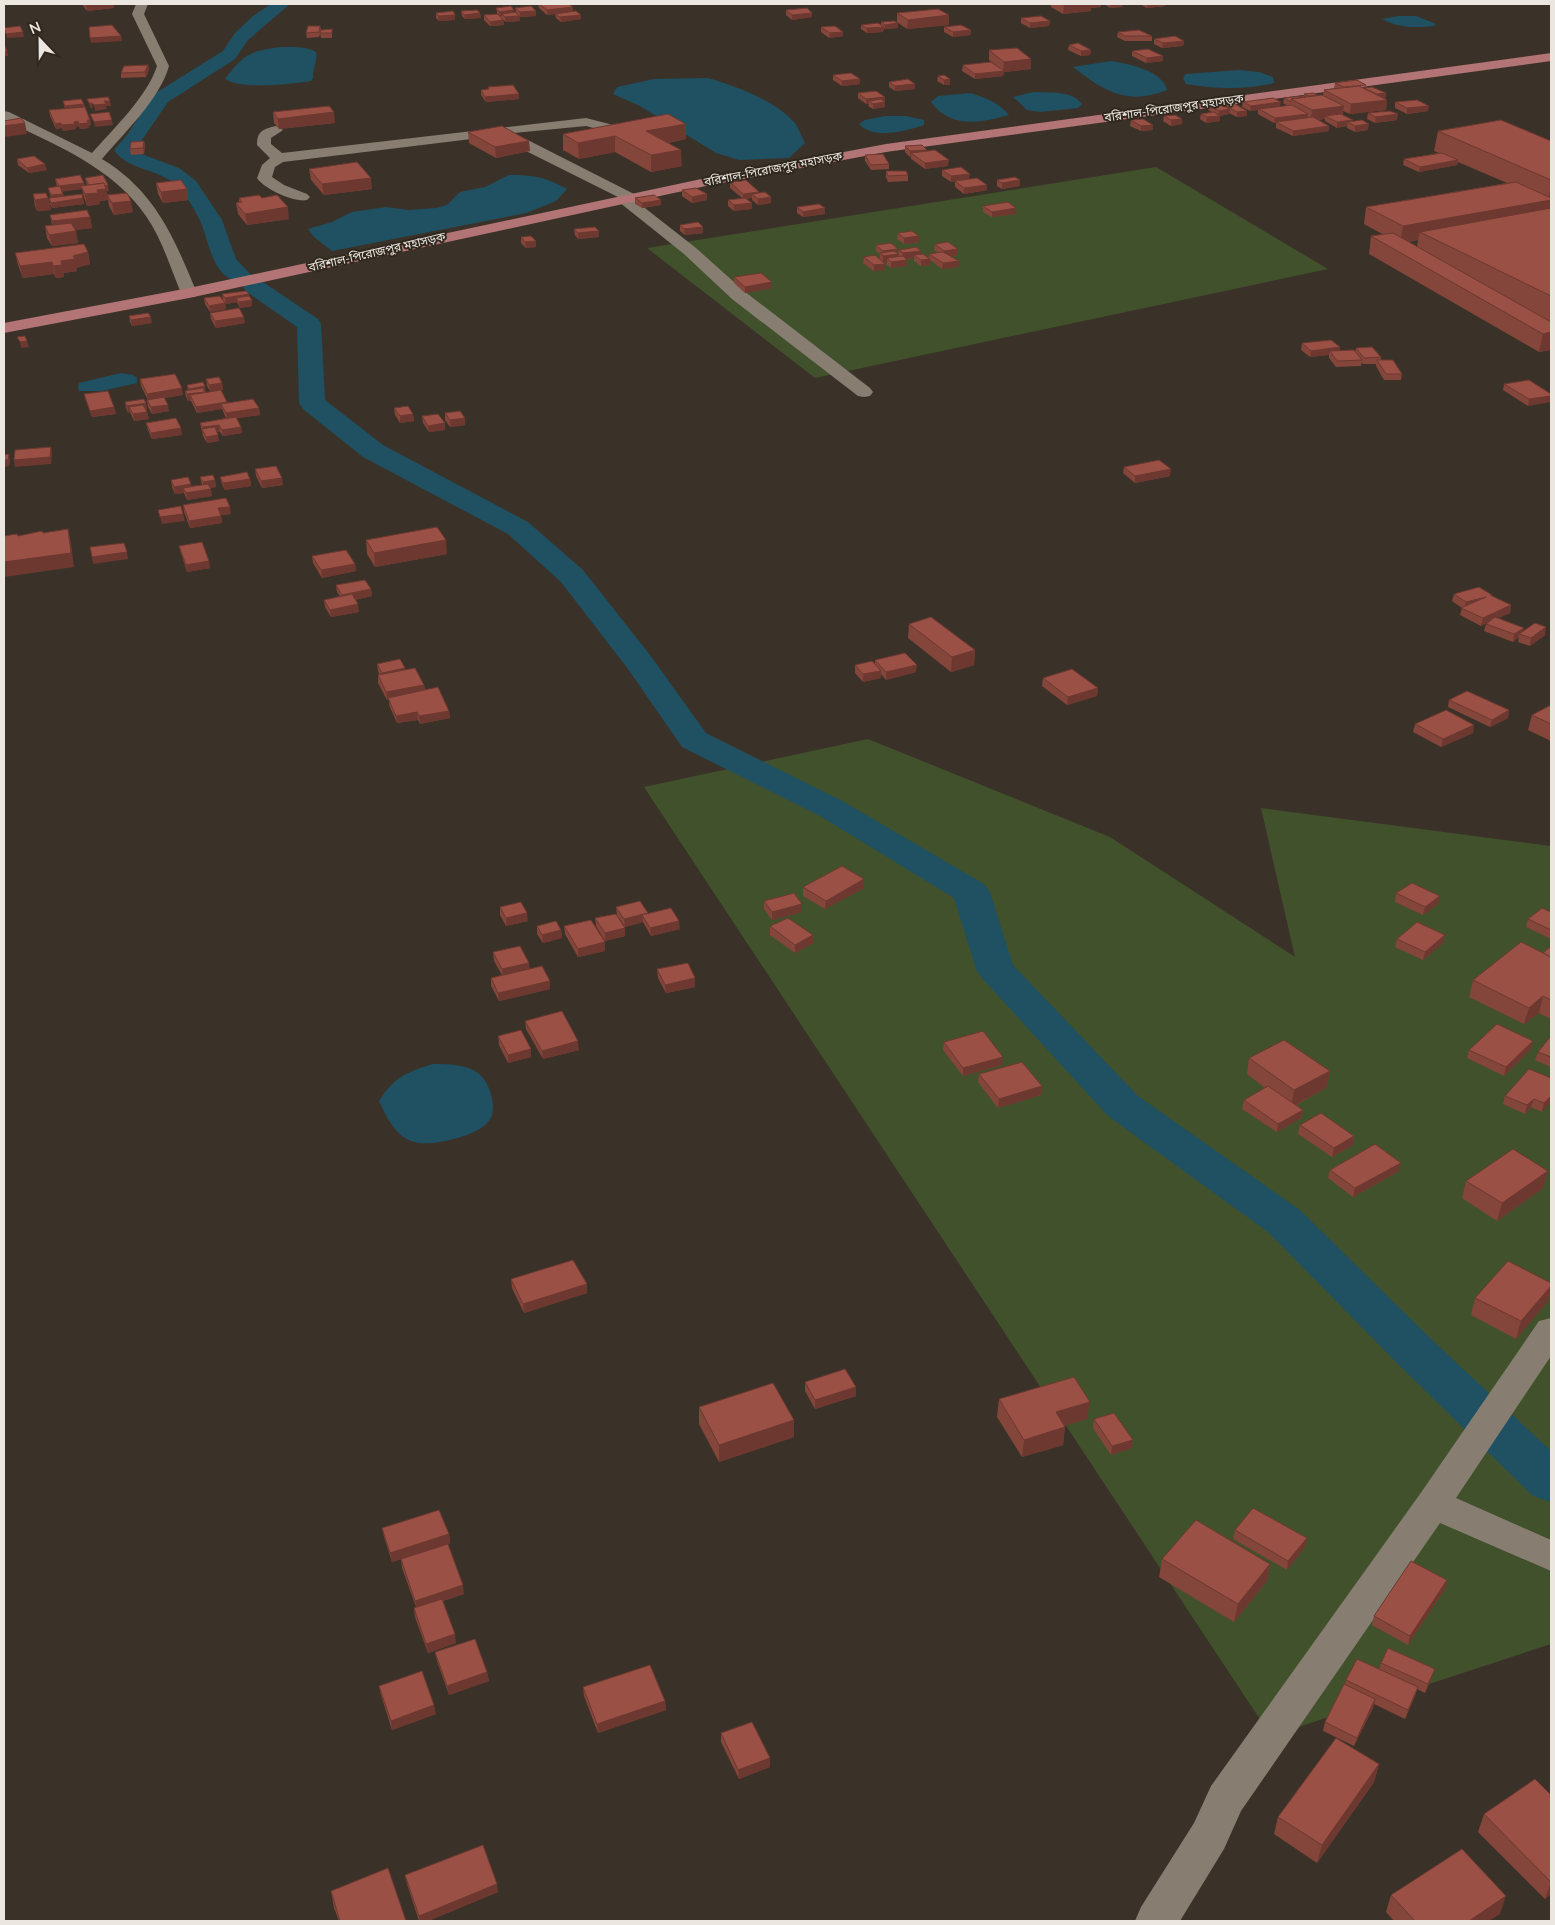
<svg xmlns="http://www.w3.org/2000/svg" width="1555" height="1925" font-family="Lato,'Noto Sans Bengali',sans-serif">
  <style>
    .green { fill: #41512c }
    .water { fill: #1f5163 }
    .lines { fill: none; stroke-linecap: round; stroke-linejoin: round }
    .canal { fill: #1f5163; fill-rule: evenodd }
    .minor { fill: #877d71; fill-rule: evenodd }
    .trunk { fill: #b27474; fill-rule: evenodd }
    .wall { fill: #84453a; fill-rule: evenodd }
    .shaded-wall { fill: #6c3830 }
    .building { fill: #9a5044; stroke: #6c3830 }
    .labels { text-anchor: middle; stroke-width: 4; stroke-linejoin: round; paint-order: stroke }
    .far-street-label { font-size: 12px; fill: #ebe6e0; stroke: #30281e }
  </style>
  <rect width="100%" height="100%" fill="#3a3228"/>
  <g class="green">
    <polygon points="1156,167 1328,269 815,378 647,248"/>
    <polygon points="868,739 1110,837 1295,957 1261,808 1551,846 1551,1644 1271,1736 644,787"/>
  </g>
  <g class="water">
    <path d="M 1399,16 L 1416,16 L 1436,24 L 1434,26 C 1417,28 1398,28 1382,19 Z"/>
    <path d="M 281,47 C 293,47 305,46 316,52 C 318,60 312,69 313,78 L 311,81 C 291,84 241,90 225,79 C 244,54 250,51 281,47 Z"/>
    <path d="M 1111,61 C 1128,64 1162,70 1167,90 C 1127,106 1104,91 1073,67 Z"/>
    <path d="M 1239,70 L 1259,72 L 1273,77 L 1274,83 C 1244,90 1217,89 1186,84 L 1183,78 L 1186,74 Z"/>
    <path d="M 708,78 C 737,87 773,99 794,122 C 799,128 801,136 805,143 L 789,158 L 739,160 L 716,153 L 640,106 L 613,94 L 617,87 L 654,79 Z"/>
    <path d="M 1033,92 C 1049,93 1072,90 1082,104 L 1078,108 L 1040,112 L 1027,110 L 1013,97 Z"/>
    <path d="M 970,93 C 986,98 998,102 1009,115 C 980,123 951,129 931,102 L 938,96 Z"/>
    <path d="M 885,116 L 906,116 L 924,120 L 924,125 C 906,131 874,140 859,124 L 865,120 Z"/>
    <path d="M 509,175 C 534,175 545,177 567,189 L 556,201 L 526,213 L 332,251 L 314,237 L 308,229 L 332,222 L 352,212 L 386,207 L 408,210 L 436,208 L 447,205 L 460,192 L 485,187 Z"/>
    <polygon points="121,373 133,375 137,378 137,383 102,391 79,391 78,387 79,383"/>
    <path d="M 433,1064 C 447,1064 466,1064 478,1073 C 490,1082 499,1110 488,1122 C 480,1131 465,1136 454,1139 C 411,1150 397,1141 379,1101 C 394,1077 407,1072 433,1064 Z"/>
  </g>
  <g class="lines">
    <g class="canal">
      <path d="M 271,4 L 290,4 L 248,40 L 235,59 L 168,102 L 135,150 L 144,155 L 179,168 L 196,181 L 222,220 L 236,259 L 251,275 L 247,280 C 217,287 210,249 203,228 C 200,219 195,211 191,204 C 185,195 179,186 171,181 C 152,168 127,169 114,150 L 127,135 L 154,94 L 223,51 L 235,33 L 253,16 Z"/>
      <polygon points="255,280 263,282 318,319 321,324 325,400 383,445 528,522 583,570 650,655 706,733 844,802 984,884 990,892 1013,965 1138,1096 1300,1210 1431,1339 1551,1451 1551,1502 1533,1496 1397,1363 1268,1232 1108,1116 981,977 976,969 954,898 820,816 682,747 628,669 561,582 508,534 363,457 303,409 299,403 297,327 247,292 243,287 247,282"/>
    </g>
    <g class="minor">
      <path d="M 136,4 L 148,4 L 144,14 L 169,66 C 160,99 124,133 102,159 C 156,192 174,238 197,293 L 195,297 L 183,297 L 181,293 C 170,267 162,239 146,216 C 112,167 56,145 4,120 L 4,111 L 9,112 L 92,153 C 113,129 147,97 157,66 L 132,14 Z"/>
      <path d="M 586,118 L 617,126 L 619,129 L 612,133 L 586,126 L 514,133 L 636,195 L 639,198 L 636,201 L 696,248 L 744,291 L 870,388 L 873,392 L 870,396 L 864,397 L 858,396 L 732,299 L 684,254 L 619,202 L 616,199 L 618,197 L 496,136 L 283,162 L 275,167 L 272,177 L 284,185 L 307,194 L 310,197 L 307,200 C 295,203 264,189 257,178 L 262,165 L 270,158 L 257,145 C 257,131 263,129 276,126 L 283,130 L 271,138 L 271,144 L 282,153 Z"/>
      <polygon points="1551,1318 1551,1356 1456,1498 1551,1540 1551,1571 1440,1523 1241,1811 1224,1849 1180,1921 1135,1921 1141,1907 1194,1823 1211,1786 1420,1494 1539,1321"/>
    </g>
    <polygon class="trunk" points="1551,53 1551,61 886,152 706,186 189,298 4,333 4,323 189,288 706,178 886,144"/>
  </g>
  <g class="wall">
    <polygon points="82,4 113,4 114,8 87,11"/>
    <polygon points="177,4 188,4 187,5 177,5"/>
    <polygon points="538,4 568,4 573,12 581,19 561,22 556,18 555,14 547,15 539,8"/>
    <polygon points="1051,4 1101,4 1101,7 1091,8 1091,11 1063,14 1051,7"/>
    <polygon points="1106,4 1123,4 1122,7 1110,8 1106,5"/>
    <polygon points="1140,4 1165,4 1165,6 1147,8"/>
    <polygon points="496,8 514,13 516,12 515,8 536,11 536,16 520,17 519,16 520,21 506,22 502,19 503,20 504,25 490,26 484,20 484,15 497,14 497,12"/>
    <polygon points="786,10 812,13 812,17 792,20 786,15"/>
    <polygon points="461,11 480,13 481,18 465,19 462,16"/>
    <polygon points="436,13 455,20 439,21 436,18"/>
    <polygon points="897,13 949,25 907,29 897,22"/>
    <polygon points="1021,18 1050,21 1049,26 1030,28 1021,23"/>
    <polygon points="881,22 898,23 898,28 885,29 884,28 883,32 867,33 861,29 861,25 881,25"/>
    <polygon points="320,26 321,30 319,37 307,38 306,33"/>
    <polygon points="821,27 843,36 829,38 821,32"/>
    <polygon points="944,27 971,30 970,35 953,37 944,32"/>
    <polygon points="332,29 332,38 321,38 320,33"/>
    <polygon points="1118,32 1152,36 1152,41 1125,41 1117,37"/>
    <polygon points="1154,39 1184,41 1183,46 1162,48 1154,44"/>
    <polygon points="1069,45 1091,50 1090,55 1081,56 1068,50"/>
    <polygon points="989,50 1031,69 1004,72 1003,76 975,79 962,71 963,65 994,64 989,60"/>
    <polygon points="1132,51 1163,56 1163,61 1146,63 1132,56"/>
    <polygon points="148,65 149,70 146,77 121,78 121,73"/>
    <polygon points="833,75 860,79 860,84 842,86 833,80"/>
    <polygon points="938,76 950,85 944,85 937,81"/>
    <polygon points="889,82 915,89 895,91 889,87"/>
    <polygon points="1335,83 1366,88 1386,93 1385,99 1387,100 1386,110 1350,114 1343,111 1343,115 1368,130 1355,132 1347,128 1347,126 1337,128 1325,121 1325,119 1317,120 1329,126 1329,131 1293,136 1276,128 1276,123 1274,123 1258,114 1258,110 1250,111 1242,107 1243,102 1280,107 1288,106 1283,103 1284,98 1304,96 1304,94 1323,95 1324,90 1334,88"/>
    <polygon points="488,87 519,94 519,99 486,102 481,95 481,90 488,90"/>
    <polygon points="858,93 885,102 885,107 873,109 868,106 869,104 866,104 858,98"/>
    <polygon points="63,101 84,104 90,120 91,125 88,126 89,128 80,129 79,126 76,127 76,129 63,131 62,128 56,129 50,116 49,110 65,109"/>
    <polygon points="1395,102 1428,111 1407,114 1395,108"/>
    <polygon points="1220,103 1247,116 1237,117 1229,113 1229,114 1220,116 1220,121 1206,123 1200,119 1201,114 1212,112 1208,110 1209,105 1220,104"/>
    <polygon points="273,112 335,123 279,129 274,123"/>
    <polygon points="1368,113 1397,120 1375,123 1367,119"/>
    <polygon points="1164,116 1182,124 1171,126 1163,121"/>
    <polygon points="1131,120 1153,130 1141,131 1130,126"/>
    <path d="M 1438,131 L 1551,141 L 1551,350 L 1539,352 L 1369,254 L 1371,236 L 1384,235 L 1364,224 L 1366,207 L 1507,183 L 1458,162 L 1457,165 L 1419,172 L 1403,165 L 1404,159 L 1439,153 L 1434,151 ZM 1418,240 L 1417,247 L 1408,242 Z"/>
    <polygon points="468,132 530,151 496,158 469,143"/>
    <polygon points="563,134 686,139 668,143 682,166 651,172 615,152 579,159 563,150"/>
    <polygon points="144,141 145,146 144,154 131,155 130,149"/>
    <polygon points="905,146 927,150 927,151 948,166 925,169 911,159 911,157 910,157 905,152"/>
    <polygon points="865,155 889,164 889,169 871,170 865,161"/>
    <polygon points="17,159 47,170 29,173 18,165"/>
    <polygon points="309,169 372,189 324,195 311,180"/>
    <polygon points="942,170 969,179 987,190 964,194 955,187 955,181 951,182 942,176"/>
    <polygon points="886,171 908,175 908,181 888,182 886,177"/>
    <polygon points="85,178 109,191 107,191 107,195 133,212 114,215 109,206 108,200 100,201 100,204 87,206 84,197 82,189 62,191 64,196 83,198 84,204 52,208 50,204 49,198 51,198 48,188 57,187 55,179 84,183 85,186 87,185"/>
    <polygon points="997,180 1020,186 1002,189 997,186"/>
    <polygon points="730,182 771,197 771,203 758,205 752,200 752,198 746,199 752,209 734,211 728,206 728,200 742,198 730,188"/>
    <polygon points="156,183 187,189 188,200 163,203 158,194"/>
    <polygon points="682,190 707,200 692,203 682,196"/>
    <polygon points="33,194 48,198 51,210 37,211 35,206"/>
    <polygon points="239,198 262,198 289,219 247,225 238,214 236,203 239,202"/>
    <polygon points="635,198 661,200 661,205 642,208 635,204"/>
    <polygon points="983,206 1016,208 1016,214 992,217 983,212"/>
    <polygon points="797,207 825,208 825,214 803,217 797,213"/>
    <polygon points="50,215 90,217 92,228 75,230 78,243 52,246 47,238 45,226 52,225"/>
    <polygon points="680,225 703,227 703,233 685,235 680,231"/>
    <polygon points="574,229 599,237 578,239 575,235"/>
    <polygon points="898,233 919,242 904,244 897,239"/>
    <polygon points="521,237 536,241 536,247 526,248 521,243"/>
    <polygon points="935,244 958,249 958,255 950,256 959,261 959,267 942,269 930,260 930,265 921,266 914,261 914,258 906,259 907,266 891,268 886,264 887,262 884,262 885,264 885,270 874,271 863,263 864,257 880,259 880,254 876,251 876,245 898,249 898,254 899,250 921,251 921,254 929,258 929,254 938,252 934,250"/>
    <polygon points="88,252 90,264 76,268 77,271 64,273 64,277 56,278 54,274 23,278 18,265 15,253"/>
    <polygon points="734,277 772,288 745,293 734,283"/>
    <polygon points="222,294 249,296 252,306 240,308 237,302 226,304 224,301 225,303 226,309 210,312 205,304 204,298 223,300"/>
    <polygon points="210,313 245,323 216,328 211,319"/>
    <polygon points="129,316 152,323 132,326 130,322"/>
    <polygon points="1302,343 1340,347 1339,351 1355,352 1356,348 1381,357 1381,360 1402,374 1401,380 1384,380 1376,366 1376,364 1363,364 1362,362 1361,366 1336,367 1329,358 1329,355 1310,357 1301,350"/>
    <polygon points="140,379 183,395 164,398 169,411 152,414 148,407 147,400 148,400 141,386"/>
    <polygon points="206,379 222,383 223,390 210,391 207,386"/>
    <polygon points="1504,384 1551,394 1528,406 1503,390"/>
    <polygon points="187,385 228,403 259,408 260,415 236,418 241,427 242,433 223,436 220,432 217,432 219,441 207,443 203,436 200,423 226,418 222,409 197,413 191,401 188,401 186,397 185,391 188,391"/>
    <polygon points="84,394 114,407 116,414 92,417 86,401"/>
    <polygon points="125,402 146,403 147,410 146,410 147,412 149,419 134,421 130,412 128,413 126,408"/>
    <polygon points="394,408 413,414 414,421 400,423 395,415"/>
    <polygon points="445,413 465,418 465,425 450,427 445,420"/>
    <polygon points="422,416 445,430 429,432 423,423"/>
    <polygon points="146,423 182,435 152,439 148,430"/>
    <polygon points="1124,467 1170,476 1135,483 1123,473"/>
    <polygon points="255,469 283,485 262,488 256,476"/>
    <polygon points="200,477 215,480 216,487 210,488 212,496 187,500 184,493 175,494 172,487 171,480 191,486 202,485"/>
    <polygon points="220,477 250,479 251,486 225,490 222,484"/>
    <polygon points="183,505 231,514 221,515 222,523 190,528 184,512"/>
    <polygon points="366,540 447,554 375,567 367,554"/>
    <polygon points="179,546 210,568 187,572 181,553"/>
    <polygon points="312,556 355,564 356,571 322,578 313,563"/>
    <polygon points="336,585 371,589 372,596 355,600 359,612 331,617 325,607 324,600 340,596 337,592"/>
    <polygon points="1454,594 1492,595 1491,596 1511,605 1510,613 1498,618 1523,632 1545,635 1530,646 1518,642 1519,637 1513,642 1484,631 1486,624 1487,623 1481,626 1460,615 1462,608 1452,601"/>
    <polygon points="909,624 975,650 974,665 951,672 908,638"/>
    <polygon points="875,660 916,672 886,680 881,674 881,678 863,682 855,673 855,665 875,664"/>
    <polygon points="377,664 405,668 405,670 424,685 425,690 449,711 450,718 420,724 418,720 397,723 389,705 389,700 387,700 378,683 378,675 380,675 378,671"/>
    <polygon points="1043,678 1098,688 1097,696 1067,705 1042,686"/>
    <polygon points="1449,700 1509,710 1508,718 1490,727 1448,707"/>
    <polygon points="1551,705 1551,741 1528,730 1532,715"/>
    <polygon points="1415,724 1473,733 1441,747 1413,732"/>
    <polygon points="864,879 864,888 825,909 803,896 803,887"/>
    <polygon points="1396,893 1438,904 1423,915 1395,902"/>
    <polygon points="764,901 802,904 802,912 772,920 764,909"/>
    <polygon points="500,907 528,921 506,926 500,915"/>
    <polygon points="616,907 648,913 648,914 680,929 651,936 643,922 625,927 617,915"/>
    <polygon points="1551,912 1551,939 1526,927 1528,919"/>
    <polygon points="595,918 625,936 605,941 596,926"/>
    <polygon points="537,926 561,930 562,938 543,943 537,934"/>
    <polygon points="564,926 605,942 605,951 578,957 565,934"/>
    <polygon points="770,926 813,943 795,953 770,935"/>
    <polygon points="1397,939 1443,943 1423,960 1395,947"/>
    <polygon points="1551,946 1551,1019 1539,1013 1524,1024 1469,997 1473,980 1543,953"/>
    <polygon points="493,952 529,963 529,969 550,989 499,1001 491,986 491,978 502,975 494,961"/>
    <polygon points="657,969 695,978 695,987 666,993 658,978"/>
    <polygon points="525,1021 579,1050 543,1059 526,1029"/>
    <polygon points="498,1036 531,1049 531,1057 508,1063 499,1045"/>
    <polygon points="1551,1036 1551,1067 1535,1060 1538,1052"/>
    <polygon points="944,1042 1002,1065 963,1076 943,1050"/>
    <polygon points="1531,1049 1504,1076 1467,1058 1469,1050"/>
    <polygon points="1249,1058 1330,1071 1326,1088 1296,1105 1303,1110 1301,1118 1277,1132 1242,1109 1244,1100 1265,1088 1247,1074"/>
    <polygon points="979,1074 1042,1086 1041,1095 998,1108 978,1082"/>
    <polygon points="1551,1078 1542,1112 1531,1107 1525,1114 1503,1104 1505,1096"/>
    <polygon points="1300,1125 1354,1136 1353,1145 1332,1157 1298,1134"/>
    <polygon points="1330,1170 1399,1171 1353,1197 1328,1178"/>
    <polygon points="1548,1171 1543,1188 1497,1221 1462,1198 1466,1181"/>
    <polygon points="511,1279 587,1284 587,1293 524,1313 512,1288"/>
    <polygon points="1551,1283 1551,1289 1548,1301 1516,1339 1471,1315 1475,1298"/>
    <polygon points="805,1382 856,1387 856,1396 815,1409 805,1391"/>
    <polygon points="999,1399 1087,1419 1064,1426 1065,1427 1063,1445 1022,1457 997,1417"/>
    <polygon points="699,1407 794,1420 794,1437 719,1462 699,1424"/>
    <polygon points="1094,1419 1132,1448 1111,1455 1093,1428"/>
    <polygon points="382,1528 449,1534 450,1543 392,1562 384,1537"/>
    <polygon points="1235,1530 1307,1538 1305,1547 1287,1570 1233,1539"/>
    <polygon points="401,1559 464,1594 443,1601 456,1643 428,1653 415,1617 414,1608 416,1607 402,1568"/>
    <polygon points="1162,1559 1270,1564 1267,1581 1234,1622 1159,1577"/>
    <polygon points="1447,1580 1445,1589 1408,1645 1372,1625 1374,1616"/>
    <polygon points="435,1652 487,1672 489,1681 449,1695 437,1661"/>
    <polygon points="1381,1663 1432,1677 1425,1693 1417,1689 1415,1696 1405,1719 1374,1704 1373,1708 1354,1746 1323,1731 1325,1722 1345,1684 1346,1680 1379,1670"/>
    <polygon points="379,1686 436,1714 392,1730 381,1695"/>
    <polygon points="583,1687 665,1701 666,1710 598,1733 584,1696"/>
    <polygon points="721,1733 770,1767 739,1779 721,1742"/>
    <polygon points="1379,1764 1374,1782 1317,1863 1274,1834 1278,1817"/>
    <polygon points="1551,1795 1551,1894 1545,1899 1478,1832 1484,1814"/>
    <polygon points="405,1875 498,1892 428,1921 419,1921 407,1884"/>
    <polygon points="331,1891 406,1921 339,1921 334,1908"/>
    <polygon points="1391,1895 1500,1914 1488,1921 1394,1921 1386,1912"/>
  </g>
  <g class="shaded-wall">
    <polygon points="86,4 113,4 114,8 87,11"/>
    <polygon points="1064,4 1101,4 1101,7 1091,8 1091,11 1063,14"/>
    <polygon points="1110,4 1123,4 1122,7 1110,8"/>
    <polygon points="1148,4 1165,4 1165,6 1147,8"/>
    <polygon points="573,7 573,12 547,15 547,10"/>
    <polygon points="514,10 514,15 502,14 502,16 500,16 499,12"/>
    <polygon points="536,11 536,16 520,17 520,12"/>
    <polygon points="480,13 481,18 465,19 464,15"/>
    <polygon points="812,13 812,17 792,20 792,15"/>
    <polygon points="455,15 455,20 439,21 438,16"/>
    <polygon points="581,15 581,19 561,22 560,17"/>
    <polygon points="949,15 949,25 907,29 908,20"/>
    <polygon points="519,16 520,21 506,22 505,17"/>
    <polygon points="503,20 504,25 490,26 490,22"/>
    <polygon points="1050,21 1049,26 1030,28 1030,23"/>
    <polygon points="898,23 898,28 885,29 885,25"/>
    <polygon points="884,27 883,32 867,33 867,28"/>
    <polygon points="971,30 970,35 953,37 953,32"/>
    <polygon points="23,32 24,37 7,38 6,34"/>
    <polygon points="843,32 843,36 829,38 830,33"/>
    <polygon points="121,36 122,41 91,43 90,38"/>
    <polygon points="1184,41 1183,46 1162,48 1163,43"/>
    <polygon points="1091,50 1090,55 1081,56 1081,51"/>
    <polygon points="4,51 7,51 8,56 4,56"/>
    <polygon points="1163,56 1163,61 1146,63 1147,58"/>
    <polygon points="1031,59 1031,69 1004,72 1003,76 975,79 975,74 1003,71 1004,62"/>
    <polygon points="148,65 149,70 146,77 145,72"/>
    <polygon points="860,79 860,84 842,86 842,81"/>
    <polygon points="950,79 950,85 944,85 944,80"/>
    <polygon points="915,84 915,89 895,91 895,86"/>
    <polygon points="1386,93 1385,99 1372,95"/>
    <polygon points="519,94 519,99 486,102 485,97"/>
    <polygon points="885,97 885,102 869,101 869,104 866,104 866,99"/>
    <polygon points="1387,100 1386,110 1350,114 1351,104"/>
    <polygon points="104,101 110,101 111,106 106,106 107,109 95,111 94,105"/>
    <polygon points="885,102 885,107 873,109 873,104"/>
    <polygon points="1281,102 1280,108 1259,109 1258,110 1250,111 1251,106"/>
    <polygon points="89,103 92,103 93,108 90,108"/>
    <polygon points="84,104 85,109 66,111 65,106"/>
    <polygon points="1344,106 1342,116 1325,116 1325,119 1311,120 1312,110"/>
    <polygon points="1429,106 1428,111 1407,114 1407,108"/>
    <polygon points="1230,109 1229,114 1218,116 1219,111"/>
    <polygon points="1247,111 1247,116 1237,117 1237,112"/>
    <polygon points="334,112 335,123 279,129 278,119"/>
    <polygon points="1308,114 1308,119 1274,123 1275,118"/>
    <polygon points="1398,114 1397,120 1375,123 1376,117"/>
    <polygon points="1220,116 1220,121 1206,123 1207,117"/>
    <polygon points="1182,119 1182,124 1171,126 1171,120"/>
    <polygon points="87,120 90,120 91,125 88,126 89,128 80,129 79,124"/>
    <polygon points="112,120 113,125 95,127 94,122"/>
    <polygon points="1353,120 1353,125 1348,122 1347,126 1337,128 1337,122"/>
    <polygon points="78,121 79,126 76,127 76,129 63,131 62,125"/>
    <polygon points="25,123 27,134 4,137 4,126"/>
    <polygon points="61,123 62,128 56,129 55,124"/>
    <polygon points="686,124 686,139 647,147 646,131"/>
    <polygon points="1369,124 1368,130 1355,132 1355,126"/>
    <polygon points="1153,125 1153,130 1141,131 1141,126"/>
    <polygon points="1329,126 1329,131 1293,136 1293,131"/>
    <polygon points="615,136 615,152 579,159 578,143"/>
    <polygon points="144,141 145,146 144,154 143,148"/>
    <polygon points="529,141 530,151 496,158 495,147"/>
    <polygon points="681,150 682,166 651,172 651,155"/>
    <polygon points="927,150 927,155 911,153 911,157 910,157 910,151"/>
    <polygon points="949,160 948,166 925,169 925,163"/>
    <polygon points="1458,160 1457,165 1419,172 1420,167"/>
    <polygon points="45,164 47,170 29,173 27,168"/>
    <polygon points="970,174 969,179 951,182 951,176"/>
    <polygon points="371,178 372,189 324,195 322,184"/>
    <polygon points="1020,180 1020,186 1002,189 1002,183"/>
    <polygon points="84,183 85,188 81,186 82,189 60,192 59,186"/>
    <polygon points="108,185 109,191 107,191 108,200 100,201 100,204 87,206 85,194 90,187"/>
    <polygon points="987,185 987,190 964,194 964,188"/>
    <polygon points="1551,186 1551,213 1420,232 1418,240 1400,243 1403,226 1548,200"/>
    <polygon points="187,189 188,200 163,203 161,192"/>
    <polygon points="759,192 760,197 752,194 752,198 743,199 743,194"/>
    <polygon points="63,194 64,200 52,201 51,195"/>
    <polygon points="707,194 707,200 692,203 692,197"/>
    <polygon points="771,197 771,203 758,205 758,199"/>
    <polygon points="48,198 51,210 37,211 35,200"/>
    <polygon points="83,198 84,204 52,208 51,203"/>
    <polygon points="661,200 661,205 642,208 642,203"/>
    <polygon points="131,201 133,212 114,215 112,203"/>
    <polygon points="752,203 752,209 734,211 734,205"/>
    <polygon points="288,207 289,219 247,225 245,214"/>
    <polygon points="825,208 825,214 803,217 803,212"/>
    <polygon points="1016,208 1016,214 992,217 992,212"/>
    <polygon points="90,217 92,228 54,233 52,221"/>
    <polygon points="703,227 703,233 685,235 684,229"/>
    <polygon points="76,231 78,243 52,246 49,235"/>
    <polygon points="599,231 599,237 578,239 578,233"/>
    <polygon points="919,236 919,242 904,244 904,238"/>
    <polygon points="536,241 536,247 526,248 525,242"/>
    <polygon points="898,249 898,260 887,258 887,262 883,262 883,251"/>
    <polygon points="958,249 958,255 944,257 944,251"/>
    <polygon points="921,251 921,257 914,255 914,258 903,259 903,253"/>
    <polygon points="88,252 90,264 76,268 77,271 64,273 64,277 56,278 53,266 61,261 73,256"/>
    <polygon points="930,259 930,265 921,266 921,260"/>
    <polygon points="907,260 907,266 891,268 891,262"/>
    <polygon points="959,261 959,267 942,269 943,263"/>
    <polygon points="52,262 54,274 23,278 20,266"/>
    <polygon points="885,264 885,270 874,271 874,265"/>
    <polygon points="772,282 772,288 745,293 745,287"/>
    <polygon points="249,294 249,300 252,300 252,306 240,308 239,302 236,298 237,302 226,304 225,298"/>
    <polygon points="225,303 226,309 210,312 209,306"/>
    <polygon points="151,317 152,323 132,326 131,320"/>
    <polygon points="244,317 245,323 216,328 215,321"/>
    <polygon points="1551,332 1551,350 1539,352 1543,334"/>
    <polygon points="27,341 29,347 21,348 20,342"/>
    <polygon points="1340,347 1339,354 1330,351 1329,355 1310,357 1311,351"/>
    <polygon points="222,383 223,390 210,391 209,385"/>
    <polygon points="205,386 206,393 190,395 191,401 188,401 187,394 190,394 189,389"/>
    <polygon points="182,388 183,395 148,400 147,394"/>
    <polygon points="1551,396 1551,402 1528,406 1529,399"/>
    <polygon points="227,402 228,408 221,404 222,409 197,413 196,407"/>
    <polygon points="146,403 147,410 132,412 129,407 130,412 128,413 127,406"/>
    <polygon points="168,405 169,411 152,414 151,407"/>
    <polygon points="114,407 116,414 92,417 90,411"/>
    <polygon points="259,408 260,415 227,420 226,413"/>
    <polygon points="147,412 149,419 134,421 133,414"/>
    <polygon points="413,414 414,421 400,423 400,416"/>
    <polygon points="465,418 465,425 450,427 450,420"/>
    <polygon points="445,423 445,430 429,432 428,426"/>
    <polygon points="219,425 220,432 204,434 203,432 203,427"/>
    <polygon points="241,427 242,433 223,436 222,430"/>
    <polygon points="181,428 182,435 152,439 151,433"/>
    <polygon points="218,435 219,441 207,443 206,437"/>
    <polygon points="51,447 52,454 51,464 15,467 14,460"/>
    <polygon points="9,454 10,461 9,466 4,467 4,460"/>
    <polygon points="1171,469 1170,476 1135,483 1135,476"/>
    <polygon points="282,478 283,485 262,488 261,481"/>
    <polygon points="250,479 251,486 225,490 223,483"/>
    <polygon points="215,480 216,487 204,489 203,482"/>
    <polygon points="191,484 192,491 183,488 184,493 175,494 174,487"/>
    <polygon points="211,489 212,496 187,500 186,493"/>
    <polygon points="230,507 231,514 219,515 218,508"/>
    <polygon points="183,514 185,521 162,524 160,517"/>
    <polygon points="221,516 222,523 190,528 189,521"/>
    <polygon points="68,529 71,543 74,567 4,577 4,562"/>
    <polygon points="446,540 447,554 375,567 374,553"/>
    <polygon points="127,552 128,559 93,564 92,557"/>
    <polygon points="209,561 210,568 187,572 186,565"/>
    <polygon points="355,564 356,571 322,578 321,570"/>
    <polygon points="371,589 372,596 343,602 342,595"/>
    <polygon points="1486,597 1464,609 1466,602"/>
    <polygon points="358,604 359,612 331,617 330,610"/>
    <polygon points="1511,605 1510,613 1481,626 1483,618"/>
    <polygon points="1546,627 1545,635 1530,646 1531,638"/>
    <polygon points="1524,628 1522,635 1519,634 1519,637 1513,642 1514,634"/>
    <polygon points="975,650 974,665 951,672 952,657"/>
    <polygon points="917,665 916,672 886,680 886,672"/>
    <polygon points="405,668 405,676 383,680 382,673"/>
    <polygon points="881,671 881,678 863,682 863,674"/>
    <polygon points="424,685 425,692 388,698 389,700 387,700 386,692"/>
    <polygon points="1098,688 1097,696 1067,705 1068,697"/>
    <polygon points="1509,710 1508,718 1490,727 1492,720"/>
    <polygon points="449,711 450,718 420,724 419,716"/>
    <polygon points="417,712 418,720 397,723 396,716"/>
    <polygon points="1474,725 1473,733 1441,747 1443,739"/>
    <polygon points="864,879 864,888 825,909 826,901"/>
    <polygon points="1440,896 1438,904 1423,915 1425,907"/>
    <polygon points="802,904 802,912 772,920 772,912"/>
    <polygon points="527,913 528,921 506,926 506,918"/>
    <polygon points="648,913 648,921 642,915 643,922 625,927 624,919"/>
    <polygon points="679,921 680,929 651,936 650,928"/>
    <polygon points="625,928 625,936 605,941 605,933"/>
    <polygon points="561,930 562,938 543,943 542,935"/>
    <polygon points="813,935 813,943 795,953 795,945"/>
    <polygon points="1445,935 1443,943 1423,960 1425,952"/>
    <polygon points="605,942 605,951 578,957 578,949"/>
    <polygon points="529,963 530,971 503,977 502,969"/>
    <polygon points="695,978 695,987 666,993 665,985"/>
    <polygon points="550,981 550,989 499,1001 498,993"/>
    <polygon points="1543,996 1539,1013 1524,1024 1529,1008"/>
    <polygon points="578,1041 579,1050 543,1059 542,1051"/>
    <polygon points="1533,1041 1531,1049 1504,1076 1506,1067"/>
    <polygon points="531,1049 531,1057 508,1063 508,1055"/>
    <polygon points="1003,1057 1002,1065 963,1076 963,1068"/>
    <polygon points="1330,1071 1326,1088 1291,1107 1294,1090"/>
    <polygon points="1042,1086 1041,1095 998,1108 999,1099"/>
    <polygon points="1551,1096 1551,1102 1542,1112 1544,1103"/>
    <polygon points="1534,1099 1531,1107 1525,1114 1527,1105"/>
    <polygon points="1303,1110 1301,1118 1277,1132 1278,1124"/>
    <polygon points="1354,1136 1353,1145 1332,1157 1334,1148"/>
    <polygon points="1401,1163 1399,1171 1353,1197 1355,1188"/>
    <polygon points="1548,1171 1543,1188 1497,1221 1502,1203"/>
    <polygon points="587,1284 587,1293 524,1313 523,1304"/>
    <polygon points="1551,1286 1551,1289 1548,1301 1516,1339 1521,1321"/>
    <polygon points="856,1387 856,1396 815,1409 815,1400"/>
    <polygon points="1090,1402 1087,1419 1054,1429 1056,1412"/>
    <polygon points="794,1420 794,1437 719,1462 719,1445"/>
    <polygon points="1065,1427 1063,1445 1022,1457 1024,1440"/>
    <polygon points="1133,1440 1132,1448 1111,1455 1112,1446"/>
    <polygon points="449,1534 450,1543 392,1562 390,1553"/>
    <polygon points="1307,1538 1305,1547 1287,1570 1288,1561"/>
    <polygon points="1270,1564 1267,1581 1234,1622 1238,1604"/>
    <polygon points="1447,1580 1445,1589 1408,1645 1410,1636"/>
    <polygon points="463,1585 464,1594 417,1609 415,1601"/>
    <polygon points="455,1634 456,1643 428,1653 426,1644"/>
    <polygon points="1435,1669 1432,1677 1425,1693 1428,1684"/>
    <polygon points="487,1672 489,1681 449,1695 447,1686"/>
    <polygon points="1418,1687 1415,1696 1405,1719 1408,1710"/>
    <polygon points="1375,1699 1373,1708 1354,1746 1357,1738"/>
    <polygon points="665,1701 666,1710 598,1733 597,1724"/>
    <polygon points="434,1705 436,1714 392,1730 391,1721"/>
    <polygon points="770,1758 770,1767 739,1779 738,1770"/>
    <polygon points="1379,1764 1374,1782 1317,1863 1322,1845"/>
    <polygon points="1551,1881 1551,1894 1545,1899 1551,1882"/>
    <polygon points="497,1884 498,1892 428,1921 420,1921 419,1916"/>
    <polygon points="1506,1896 1500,1914 1488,1921 1469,1921"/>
  </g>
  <g class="building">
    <polygon points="539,4 568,4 573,7 547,10"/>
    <polygon points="511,6 514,10 499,12 496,8"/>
    <polygon points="531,6 536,11 520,12 515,8"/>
    <polygon points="807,8 812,13 792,15 786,10"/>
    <polygon points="938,9 949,15 908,20 897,13"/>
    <polygon points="477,10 480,13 464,15 461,11"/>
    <polygon points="453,11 455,15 438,16 436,13"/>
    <polygon points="576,11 581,15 560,17 555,14"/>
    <polygon points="516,12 519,16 505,17 502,14"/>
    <polygon points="498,14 503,20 490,22 484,15"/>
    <polygon points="1041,16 1050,21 1030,23 1021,18"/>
    <polygon points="894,21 898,23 885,25 881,22"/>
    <polygon points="878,23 884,27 867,28 861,25"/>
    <polygon points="112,25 121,36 90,38 89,27"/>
    <polygon points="961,25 971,30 953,32 944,27"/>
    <polygon points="20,26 23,32 6,34 4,28"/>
    <polygon points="308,26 320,26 319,32 306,33"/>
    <polygon points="835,26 843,32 830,33 821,27"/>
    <polygon points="332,29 332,33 320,33 321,30"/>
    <polygon points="1139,30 1152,36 1125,36 1118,32"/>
    <polygon points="1175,36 1184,41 1163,43 1154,39"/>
    <polygon points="1078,43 1091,50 1081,51 1069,45"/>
    <polygon points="4,44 7,51 4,51"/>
    <polygon points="1017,48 1031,59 1004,62 989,50"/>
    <polygon points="1148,49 1163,56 1147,58 1132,51"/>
    <polygon points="991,62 1004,71 975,74 963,65"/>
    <polygon points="148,65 145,72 121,73 124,66"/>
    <polygon points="851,73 860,79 842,81 833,75"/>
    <polygon points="944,75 950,79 944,80 938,76"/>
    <polygon points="908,79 915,84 895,86 889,82"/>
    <polygon points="1357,80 1366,85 1344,87 1335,83"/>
    <polygon points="513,85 519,94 485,97 481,90 489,89 488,87"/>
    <polygon points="1359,86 1387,100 1351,104 1324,90"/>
    <polygon points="1372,87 1386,93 1377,94 1364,88"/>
    <polygon points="876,91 885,97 866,99 858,93"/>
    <polygon points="1313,93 1317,95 1309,96 1304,94"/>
    <polygon points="1322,95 1344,106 1312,110 1291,99"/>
    <polygon points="1304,96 1305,97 1291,99 1291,102 1284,98"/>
    <polygon points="108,97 110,101 104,101 106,104 94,105 92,103 89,103 87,99"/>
    <polygon points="1273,98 1281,102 1251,106 1243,102"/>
    <polygon points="81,99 84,104 65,106 63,101"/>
    <polygon points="881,99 885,102 873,104 869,101"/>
    <polygon points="1417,100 1429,106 1407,108 1395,102"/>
    <polygon points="1230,101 1247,111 1237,112 1220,103"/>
    <polygon points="1219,104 1230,109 1219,111 1209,105"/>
    <polygon points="1292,105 1308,114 1275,118 1259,109"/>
    <polygon points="329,106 334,112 278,119 273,112"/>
    <polygon points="85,107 90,120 87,120 88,123 79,124 78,121 74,122 75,124 62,125 61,123 55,124 49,110"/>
    <polygon points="1390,111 1398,114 1376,117 1368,113"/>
    <polygon points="109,112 112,120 94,122 90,114"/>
    <polygon points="1214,112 1220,116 1207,117 1201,114"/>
    <polygon points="668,114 686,124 646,131 681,150 651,155 615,136 578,143 563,134"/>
    <polygon points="1341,114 1353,120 1337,122 1325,116"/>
    <polygon points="1175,115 1182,119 1171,120 1164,116"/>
    <polygon points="1313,117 1329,126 1293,131 1276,122"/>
    <polygon points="21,118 25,123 4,126 4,121"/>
    <polygon points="1143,119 1153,125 1141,126 1131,120"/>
    <polygon points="1362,120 1369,124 1355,126 1348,122"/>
    <polygon points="1501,120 1551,141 1551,180 1438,131"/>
    <polygon points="502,126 529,141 495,147 468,132"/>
    <polygon points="144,141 143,148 130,149 131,142"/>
    <polygon points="922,145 927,150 910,151 905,146"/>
    <polygon points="935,150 949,160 925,163 911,153"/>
    <polygon points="1442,153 1458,160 1420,167 1404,159"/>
    <polygon points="883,154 889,164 871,165 865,155"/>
    <polygon points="34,156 45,164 27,168 17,159"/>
    <polygon points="357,162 371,178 322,184 309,169"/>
    <polygon points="961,167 970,174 951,176 942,170"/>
    <polygon points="886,171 906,171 908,175 888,176"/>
    <polygon points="80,175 84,183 59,186 55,179"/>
    <polygon points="103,175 108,185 105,186 104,183 89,185 85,178"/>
    <polygon points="1015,177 1020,180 1002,183 997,180"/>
    <polygon points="977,178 987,185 964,188 955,181"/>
    <polygon points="181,180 187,189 161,192 156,183"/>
    <polygon points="746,180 759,192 743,194 730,182"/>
    <polygon points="1516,182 1551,198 1551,200 1403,226 1366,207"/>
    <polygon points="104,183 106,189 97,190 98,193 85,194 81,186"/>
    <polygon points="60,186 63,194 51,195 48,188"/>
    <polygon points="696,188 707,194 692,197 682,190"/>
    <polygon points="765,192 771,197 758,199 752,194"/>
    <polygon points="46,193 48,198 35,200 33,194"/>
    <polygon points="127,193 131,201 112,203 107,195"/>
    <polygon points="82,194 83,198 51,203 49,198"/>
    <polygon points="259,195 262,198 277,195 288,207 245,214 236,203 242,202 239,198"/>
    <polygon points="654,195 661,200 642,203 635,198"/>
    <polygon points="745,198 752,203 734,205 728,200"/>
    <polygon points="1008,202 1016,208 992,212 983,206"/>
    <polygon points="819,204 825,208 803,212 797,207"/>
    <polygon points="1551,208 1551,296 1420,232"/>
    <polygon points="87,210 90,217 52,221 50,215"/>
    <polygon points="698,222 703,227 684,229 680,225"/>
    <polygon points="71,223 76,231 49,235 45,226"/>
    <polygon points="595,227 599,231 578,233 574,229"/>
    <polygon points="912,231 919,236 904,238 898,233"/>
    <polygon points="1393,233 1551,322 1551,332 1543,334 1371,236"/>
    <polygon points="531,236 536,241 525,242 521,237"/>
    <polygon points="948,242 958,249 944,251 935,244"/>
    <polygon points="891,243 898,249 883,251 876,245"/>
    <polygon points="84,244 88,252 73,256 75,259 61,261 62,265 53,266 52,262 20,266 15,253"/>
    <polygon points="916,247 921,251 903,253 899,250"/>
    <polygon points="894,251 899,254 884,256 880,253"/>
    <polygon points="943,252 959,261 943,263 929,254"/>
    <polygon points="923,254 930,259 921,260 914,255"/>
    <polygon points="875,255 885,264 874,265 864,257"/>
    <polygon points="903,256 907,260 891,262 887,258"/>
    <polygon points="761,273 772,282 745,287 734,277"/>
    <polygon points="246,291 249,294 225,298 222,294"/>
    <polygon points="220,296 225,303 209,306 204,298"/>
    <polygon points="249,296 252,300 239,302 236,298"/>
    <polygon points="239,308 244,317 215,321 210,313"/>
    <polygon points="148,313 151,317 131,320 129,316"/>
    <polygon points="25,336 27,341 20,342 17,337"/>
    <polygon points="1331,340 1340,347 1311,351 1302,343"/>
    <polygon points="1372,347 1381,357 1364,358 1356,348"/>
    <polygon points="1354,350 1362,360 1337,361 1330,351"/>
    <polygon points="1377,360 1393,360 1402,374 1386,374"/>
    <polygon points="175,374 182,388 147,394 140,379"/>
    <polygon points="219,377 222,383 209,385 206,379"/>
    <polygon points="1529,380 1551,394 1551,396 1529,399 1504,384"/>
    <polygon points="203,382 205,386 189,389 187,385"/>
    <polygon points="203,388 205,392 187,394 185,391"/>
    <polygon points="221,390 227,402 196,407 190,395"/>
    <polygon points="108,391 114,407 90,411 84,394"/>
    <polygon points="164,397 168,405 151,407 147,400"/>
    <polygon points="144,399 146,403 127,406 125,402"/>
    <polygon points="253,399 259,408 226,413 221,404"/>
    <polygon points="143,405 147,412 133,414 129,407"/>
    <polygon points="408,406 413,414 400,416 394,408"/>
    <polygon points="460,411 465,418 450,420 445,413"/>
    <polygon points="438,414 445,423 428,426 422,416"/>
    <polygon points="236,417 241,427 222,430 219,425 203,427 200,423"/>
    <polygon points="176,418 181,428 151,433 146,423"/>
    <polygon points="215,427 218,435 206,437 202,429"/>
    <polygon points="51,447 50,457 14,460 15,450"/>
    <polygon points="9,454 8,460 4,460 4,455"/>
    <polygon points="1159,460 1171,469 1135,476 1124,467"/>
    <polygon points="276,466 282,478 261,481 255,469"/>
    <polygon points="247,472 250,479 223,483 220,477"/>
    <polygon points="213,475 215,480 203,482 200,477"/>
    <polygon points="188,477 191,484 174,487 171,480"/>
    <polygon points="208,484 211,489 186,493 183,488"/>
    <polygon points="226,498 230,507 218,508 221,516 189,521 183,505"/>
    <polygon points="181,506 183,514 160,517 158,510"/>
    <polygon points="437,527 446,540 374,553 366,540"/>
    <polygon points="68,529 71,553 4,562 4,536 17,534 18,536 42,531 43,533"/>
    <polygon points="202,542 209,561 186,565 179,546"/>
    <polygon points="124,543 127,552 92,557 90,547"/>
    <polygon points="346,550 355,564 321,570 312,556"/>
    <polygon points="365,580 371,589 342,595 336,585"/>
    <polygon points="1479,587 1492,595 1490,595 1511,605 1483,618 1461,608 1486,597 1466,602 1454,594"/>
    <polygon points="352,594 358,604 330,610 324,600"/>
    <polygon points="931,617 975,650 952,657 909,624"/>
    <polygon points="1495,617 1524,628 1514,634 1486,624"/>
    <polygon points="1535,623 1546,627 1531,638 1519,634"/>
    <polygon points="905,653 917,665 886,672 875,660"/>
    <polygon points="400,659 405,668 382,673 377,664"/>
    <polygon points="872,661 881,671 863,674 855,665"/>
    <polygon points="415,668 424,685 386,692 378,675"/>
    <polygon points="1072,669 1098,688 1068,697 1043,678"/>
    <polygon points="438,687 449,711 419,716 417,712 396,716 388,698"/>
    <polygon points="1467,691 1509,710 1492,720 1449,700"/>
    <polygon points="1551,705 1551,724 1532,715"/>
    <polygon points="1446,710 1474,725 1443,739 1415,724"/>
    <polygon points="842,866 864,879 826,901 803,887"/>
    <polygon points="1412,883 1440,896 1425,907 1396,893"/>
    <polygon points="794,893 802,904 772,912 764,901"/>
    <polygon points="640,901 648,913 624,919 616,907"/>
    <polygon points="521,902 527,913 506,918 500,907"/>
    <polygon points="671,908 679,921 650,928 642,915"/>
    <polygon points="1542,908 1551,912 1551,930 1528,919"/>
    <polygon points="616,914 625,928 605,933 595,918"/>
    <polygon points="788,918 813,935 795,945 770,926"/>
    <polygon points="591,920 605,942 578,949 564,926"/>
    <polygon points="556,921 561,930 542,935 537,926"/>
    <polygon points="1417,922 1445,935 1425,952 1397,939"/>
    <polygon points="1521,942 1551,957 1551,1000 1543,996 1529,1008 1473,980"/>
    <polygon points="520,946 529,963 502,969 493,952"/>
    <polygon points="1551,946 1551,957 1543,953"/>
    <polygon points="688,963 695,978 665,985 657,969"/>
    <polygon points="542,966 550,981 498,993 491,978"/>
    <polygon points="562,1011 578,1041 542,1051 525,1021"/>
    <polygon points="1497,1024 1533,1041 1506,1067 1469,1050"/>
    <polygon points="521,1030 531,1049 508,1055 498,1036"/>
    <polygon points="983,1031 1003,1057 963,1068 944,1042"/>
    <polygon points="1551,1036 1551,1057 1538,1052"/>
    <polygon points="1284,1040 1330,1071 1294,1090 1249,1058"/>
    <polygon points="1022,1062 1042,1086 999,1099 979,1074"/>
    <polygon points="1529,1069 1551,1078 1551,1096 1544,1103 1534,1099 1527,1105 1505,1096"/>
    <polygon points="1268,1086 1303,1110 1278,1124 1244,1100"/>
    <polygon points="1321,1113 1354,1136 1334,1148 1300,1125"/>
    <polygon points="1375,1144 1401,1163 1355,1188 1330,1170"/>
    <polygon points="1513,1149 1548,1171 1502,1203 1466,1181"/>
    <polygon points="573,1260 587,1284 523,1304 511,1279"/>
    <polygon points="1508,1261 1551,1283 1551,1286 1521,1321 1475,1298"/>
    <polygon points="845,1369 856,1387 815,1400 805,1382"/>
    <polygon points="1074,1377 1090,1402 1056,1412 1065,1427 1024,1440 999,1399"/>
    <polygon points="773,1383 794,1420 719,1445 699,1407"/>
    <polygon points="1114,1413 1133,1440 1112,1446 1094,1419"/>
    <polygon points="1253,1508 1307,1538 1288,1561 1235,1530"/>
    <polygon points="439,1510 449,1534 390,1553 382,1528"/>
    <polygon points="1196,1520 1270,1564 1238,1604 1162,1559"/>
    <polygon points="448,1544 463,1585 415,1601 401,1559"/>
    <polygon points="1411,1561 1447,1580 1410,1636 1374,1616"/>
    <polygon points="442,1599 455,1634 426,1644 414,1608"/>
    <polygon points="475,1639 487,1672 447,1686 435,1652"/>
    <polygon points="1388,1648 1435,1669 1428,1684 1381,1663"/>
    <polygon points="1357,1659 1418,1687 1408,1710 1346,1680"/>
    <polygon points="650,1665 665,1701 597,1724 583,1687"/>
    <polygon points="422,1671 434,1705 391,1721 379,1686"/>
    <polygon points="1344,1684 1375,1699 1357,1738 1325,1722"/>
    <polygon points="752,1722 770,1758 738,1770 721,1733"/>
    <polygon points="1336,1738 1379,1764 1322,1845 1278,1817"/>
    <polygon points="1535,1779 1551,1795 1551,1882 1484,1814"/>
    <polygon points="483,1845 497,1884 419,1916 405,1875"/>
    <polygon points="1462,1849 1506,1896 1469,1921 1415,1921 1391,1895"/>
    <polygon points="388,1868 406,1921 340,1921 331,1891"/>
  </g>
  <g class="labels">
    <g class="far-street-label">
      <text transform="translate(1174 108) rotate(-8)" y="4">বরিশাল-পিরোজপুর মহাসড়ক</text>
      <text transform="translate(773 169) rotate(-11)" y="4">বরিশাল-পিরোজপুর মহাসড়ক</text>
      <text transform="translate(377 252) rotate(-13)" y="4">বরিশাল-পিরোজপুর মহাসড়ক</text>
    </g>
  </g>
  <rect width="1555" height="1925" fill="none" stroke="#ebe6e0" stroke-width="10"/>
  <g transform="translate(40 40) rotate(338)" stroke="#30281e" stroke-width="4" paint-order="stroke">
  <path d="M0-4L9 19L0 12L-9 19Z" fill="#ebe6e0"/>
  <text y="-8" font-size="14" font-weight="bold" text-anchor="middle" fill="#ebe6e0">N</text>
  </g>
</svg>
